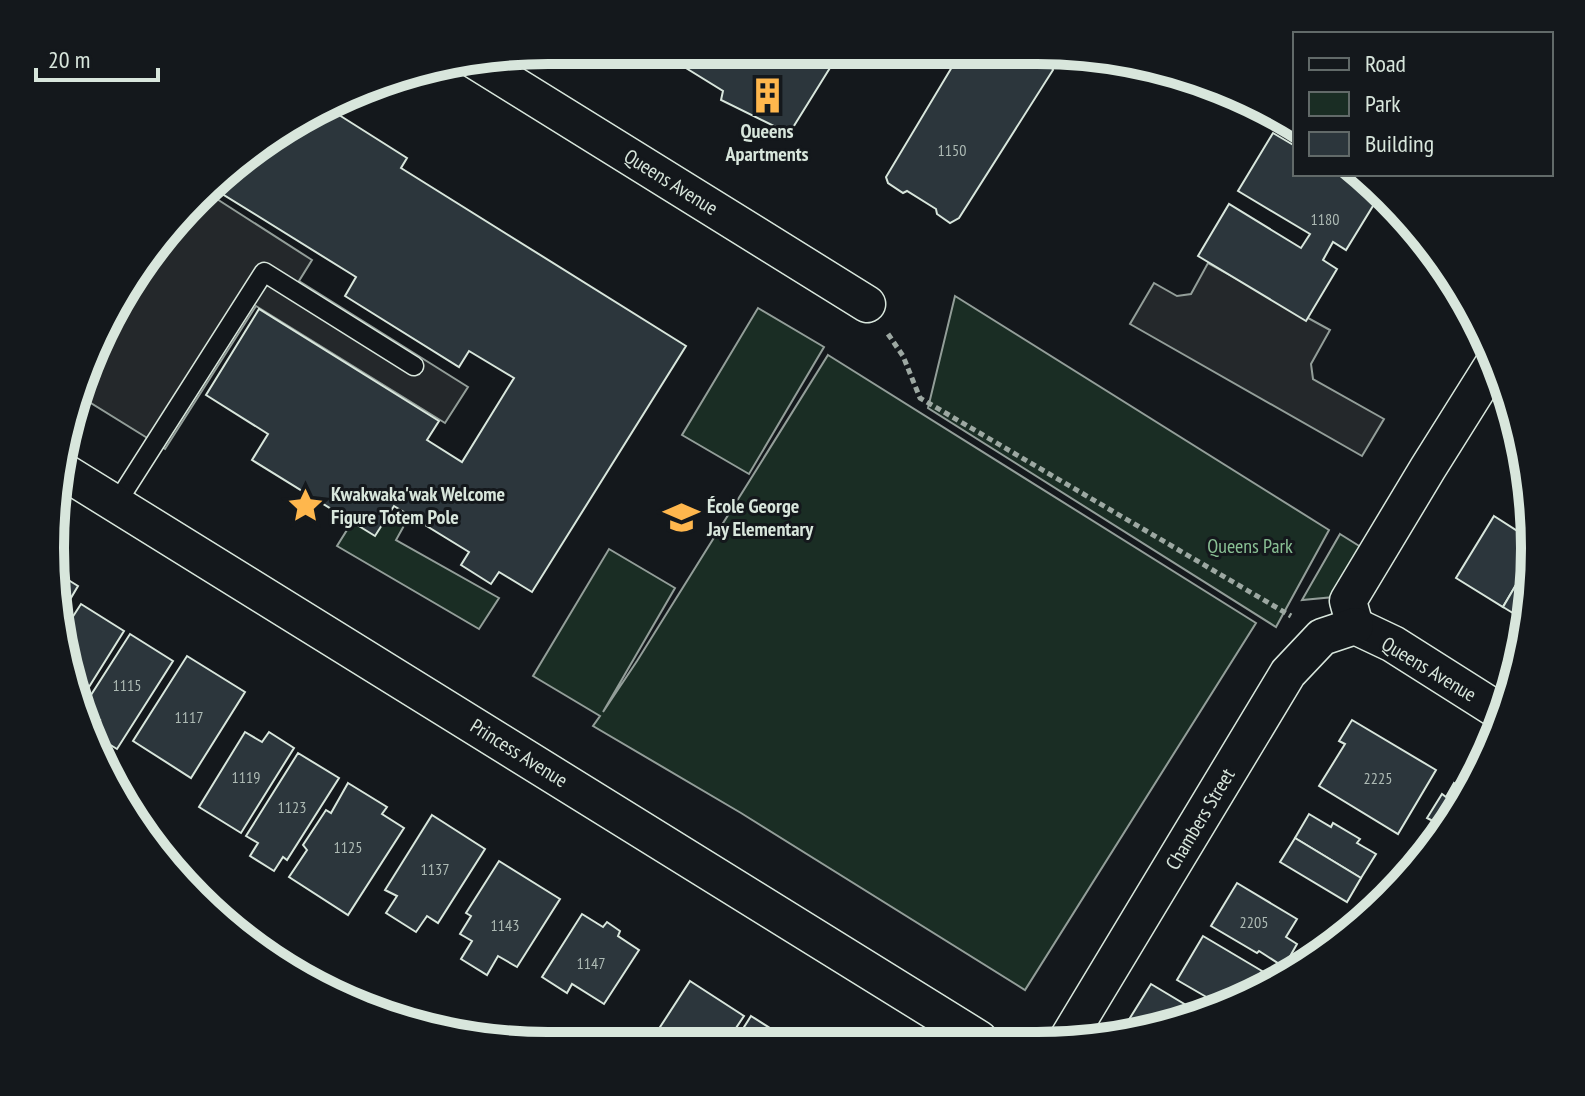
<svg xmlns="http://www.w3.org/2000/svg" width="1585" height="1096" font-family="'PT Sans Narrow',sans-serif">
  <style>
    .green { fill: #1a2d24; stroke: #939e99; stroke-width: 2 }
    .parking { fill: #24282b; stroke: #939e99; stroke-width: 2 }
    .building { fill: #2c363c; stroke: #d8e6dc; stroke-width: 2 }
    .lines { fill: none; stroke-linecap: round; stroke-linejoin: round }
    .lane-casing { stroke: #d8e6dc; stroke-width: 21 }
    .street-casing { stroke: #d8e6dc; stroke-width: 39 }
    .path { stroke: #9da8a2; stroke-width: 5; stroke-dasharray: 6 4; stroke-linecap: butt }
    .lane { stroke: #14181c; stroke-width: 18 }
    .street { stroke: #14181c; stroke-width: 36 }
    .labels { text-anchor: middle; stroke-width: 6; stroke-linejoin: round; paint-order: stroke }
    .number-label { font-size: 16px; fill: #adbab4 }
    .poi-label { font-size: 20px; font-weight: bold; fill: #d8e6dc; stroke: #14181c; text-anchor: start }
    .street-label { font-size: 20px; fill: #d8e6dc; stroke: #14181c }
    .park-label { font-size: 20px; fill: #8ac095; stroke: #14181c }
    .rim { fill: none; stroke: #d8e6dc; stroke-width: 10 }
  </style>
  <rect width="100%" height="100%" fill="#14181c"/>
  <g class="green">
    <polygon points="955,296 1329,530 1276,627 928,408"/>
    <polygon points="758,308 824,347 749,474 682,435"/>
    <polygon points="828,355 1256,623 1025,990 741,813 593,726 600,716 533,676 609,549 675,588 603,712 637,661"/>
    <polygon points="367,498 406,522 396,540 499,598 479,629 337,546"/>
    <polygon points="1340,534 1364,549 1334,597 1302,600"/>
  </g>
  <g class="parking">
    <polygon points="206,192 312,260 299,281 468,387 445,423 256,306 165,449 78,395 88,357 173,220"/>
    <polygon points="1208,263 1330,330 1311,364 1313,379 1384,419 1362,456 1130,324 1154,283 1177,296 1191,294"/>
  </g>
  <g class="building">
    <polygon points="689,52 838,55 792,129 786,132 721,100 723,91 681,65"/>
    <polygon points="958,57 1048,58 1053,70 959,218 950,223 937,214 936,209 907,191 903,193 888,183 886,177"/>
    <polygon points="328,108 407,158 401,168 686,346 532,592 499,572 491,584 461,565 469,552 394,506 375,536 252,460 268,434 206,395 259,309 439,421 427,440 462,462 514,378 469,351 459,367 345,296 356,277 211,187 272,134"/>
    <polygon points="1273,133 1295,146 1295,174 1342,174 1379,196 1346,250 1333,242 1323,260 1337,269 1306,321 1198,256 1229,204 1301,248 1310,234 1238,191"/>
    <polygon points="1494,516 1533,541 1535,548 1533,556 1503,607 1456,578"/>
    <polygon points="1533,556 1521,618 1503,607"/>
    <polygon points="57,573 78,586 59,618"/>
    <polygon points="81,604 124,631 79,703 59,645 59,638"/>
    <polygon points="130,634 173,661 117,749 91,733 100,720 82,709"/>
    <polygon points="187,656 245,692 191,778 133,741"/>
    <polygon points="1352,720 1436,770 1398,834 1319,786 1345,744 1339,741"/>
    <polygon points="245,732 262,742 269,732 294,748 241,833 199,807"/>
    <polygon points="298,753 339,778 287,860 283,857 274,871 250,856 258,843 246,836"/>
    <polygon points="348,783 387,807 382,814 404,828 348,915 289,877 307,850 303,845 326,810 331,813"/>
    <polygon points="1454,783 1463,789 1432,836 1426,832 1433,821 1427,818 1442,794 1446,797"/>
    <polygon points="1309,814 1331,827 1333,823 1360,839 1357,843 1376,854 1361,878 1295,838"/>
    <polygon points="432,815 485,849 438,923 427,916 416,932 386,913 397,896 385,890"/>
    <polygon points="1295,838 1361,878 1347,902 1280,862"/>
    <polygon points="499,861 560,899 517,967 498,956 487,975 461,959 472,941 460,934 471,916 466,913"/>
    <polygon points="1237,883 1297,919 1286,937 1297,944 1284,967 1259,951 1257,953 1211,926"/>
    <polygon points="582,914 603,927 607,922 620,931 618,936 639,950 604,1004 572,984 567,993 542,977"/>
    <polygon points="1203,936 1262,971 1246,998 1222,1006 1177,980"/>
    <polygon points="690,981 744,1016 726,1043 649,1044"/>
    <polygon points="1151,984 1201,1014 1139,1035 1125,1026"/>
    <polygon points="751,1016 792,1042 734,1043"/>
  </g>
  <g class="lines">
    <defs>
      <polyline id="lane" points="116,504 264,272 414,366"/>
      <g id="street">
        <polyline points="474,60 867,304"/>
        <polyline points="58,468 979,1039"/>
        <polyline points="1355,626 1348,601 1428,468 1497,358"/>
        <polyline points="1355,626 1393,644 1502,713"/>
        <polyline points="1068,1038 1288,673 1322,637 1355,626"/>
      </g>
    </defs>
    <use href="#lane" class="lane-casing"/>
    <use href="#street" class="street-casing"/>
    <polyline class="path" points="888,334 903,356 920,398 1291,616"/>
    <use href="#lane" class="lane"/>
    <use href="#street" class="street"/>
  </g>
  <defs>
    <symbol id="building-bare" viewBox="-9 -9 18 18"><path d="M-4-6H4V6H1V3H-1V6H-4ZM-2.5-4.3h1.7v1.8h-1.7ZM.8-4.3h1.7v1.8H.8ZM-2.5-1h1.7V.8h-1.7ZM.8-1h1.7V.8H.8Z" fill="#ffb74d" stroke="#14181c" stroke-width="2.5" paint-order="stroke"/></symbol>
    <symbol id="sight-bare" viewBox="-9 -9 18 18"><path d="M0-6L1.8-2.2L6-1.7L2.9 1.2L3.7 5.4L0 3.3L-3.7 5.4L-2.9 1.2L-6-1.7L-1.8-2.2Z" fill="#ffb74d" stroke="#14181c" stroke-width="2.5" paint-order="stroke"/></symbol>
    <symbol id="school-bare" viewBox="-9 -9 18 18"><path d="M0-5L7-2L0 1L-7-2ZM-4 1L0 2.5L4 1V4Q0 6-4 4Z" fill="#ffb74d" stroke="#14181c" stroke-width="2.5" paint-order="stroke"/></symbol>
  </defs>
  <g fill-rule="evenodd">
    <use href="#building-bare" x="742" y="70" width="51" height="51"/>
    <use href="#sight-bare" x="280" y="480" width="51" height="51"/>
    <use href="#school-bare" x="656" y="492" width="51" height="51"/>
  </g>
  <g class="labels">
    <g class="number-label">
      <text x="952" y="156">1150</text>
      <text x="1325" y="225">1180</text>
      <text x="127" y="691">1115</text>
      <text x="189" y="723">1117</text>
      <text x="246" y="783">1119</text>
      <text x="1378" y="784">2225</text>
      <text x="292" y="813">1123</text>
      <text x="348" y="853">1125</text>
      <text x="435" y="875">1137</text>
      <text x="1254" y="928">2205</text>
      <text x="505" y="931">1143</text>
      <text x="591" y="969">1147</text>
    </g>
    <g class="poi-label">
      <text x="767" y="138" text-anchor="middle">Queens<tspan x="767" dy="23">Apartments</tspan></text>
      <text x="331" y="501">Kwakwaka'wak Welcome<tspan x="331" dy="23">Figure Totem Pole</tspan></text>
      <text x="707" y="513">École George<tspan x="707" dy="23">Jay Elementary</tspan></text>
    </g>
    <g class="street-label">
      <text transform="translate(671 182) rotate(32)" y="7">Queens Avenue</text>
      <text transform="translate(1429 669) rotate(31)" y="7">Queens Avenue</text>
      <text transform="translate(519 753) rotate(32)" y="7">Princess Avenue</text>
      <text transform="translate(1200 819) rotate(-59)" y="7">Chambers Street</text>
    </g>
    <g class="park-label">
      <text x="1250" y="553">Queens Park</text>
    </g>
  </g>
  <path d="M0 0H1585V1096H0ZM548 64H1037A484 484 0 0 1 1521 548V548A484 484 0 0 1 1037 1032H548A484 484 0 0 1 64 548V548A484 484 0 0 1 548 64Z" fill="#14181c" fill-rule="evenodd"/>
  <path class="rim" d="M548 64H1037A484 484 0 0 1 1521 548V548A484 484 0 0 1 1037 1032H548A484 484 0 0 1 64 548V548A484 484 0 0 1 548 64Z"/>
  <rect x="1293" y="32" width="260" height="144" fill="#14181c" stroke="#626a69" stroke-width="2"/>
  <rect x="1309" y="58" width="40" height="12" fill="#14181c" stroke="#626a69" stroke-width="2"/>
  <text x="1365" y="72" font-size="24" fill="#d8e6dc">Road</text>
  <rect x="1309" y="92" width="40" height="24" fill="#1a2d24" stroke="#626a69" stroke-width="2"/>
  <text x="1365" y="112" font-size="24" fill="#d8e6dc">Park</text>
  <rect x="1309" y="132" width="40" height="24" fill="#2c363c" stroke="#626a69" stroke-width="2"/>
  <text x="1365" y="152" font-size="24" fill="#d8e6dc">Building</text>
  <path d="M36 68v12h122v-12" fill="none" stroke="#d8e6dc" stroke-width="4"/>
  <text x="48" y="68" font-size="24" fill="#d8e6dc" stroke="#14181c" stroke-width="6" paint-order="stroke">20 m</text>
</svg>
